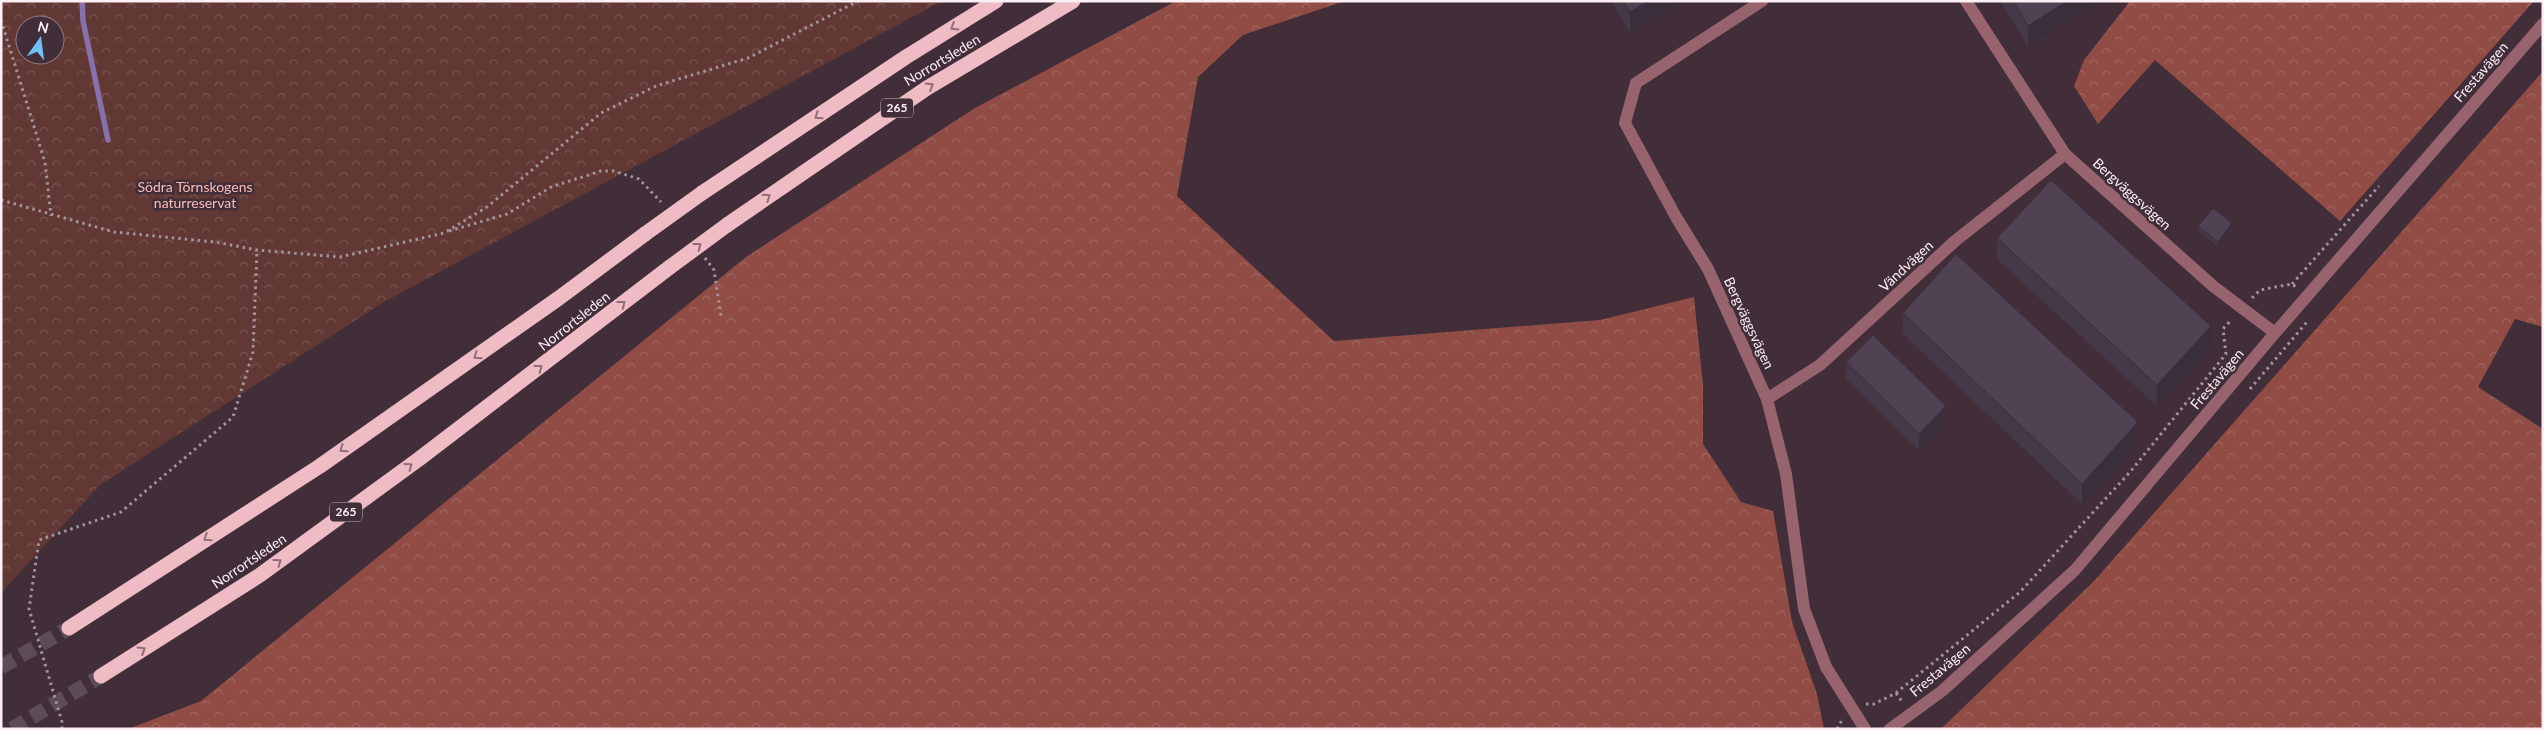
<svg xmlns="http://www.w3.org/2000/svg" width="2544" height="730" font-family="Lato,sans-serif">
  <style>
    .forest { fill: url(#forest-crowns) }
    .park { fill: url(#park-crowns); fill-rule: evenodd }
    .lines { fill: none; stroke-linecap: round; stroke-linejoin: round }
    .stream { stroke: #8870ac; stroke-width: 5.5 }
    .motorway-tunnel { stroke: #5d4b55; stroke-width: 15; stroke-dasharray: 15 8; stroke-linecap: butt }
    .path { stroke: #a3939c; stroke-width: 3; stroke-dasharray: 2.5 4; stroke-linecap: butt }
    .minor { stroke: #97636e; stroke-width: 12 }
    .tertiary { stroke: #97636e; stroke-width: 12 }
    .motorway { stroke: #efbbc5; stroke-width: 15 }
    .motorway-bridge { stroke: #efbbc5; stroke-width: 15 }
    .wall { fill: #463947 }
    .shaded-wall { fill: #392e3a }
    .building { fill: #514253; stroke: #392e3a }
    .oneway { stroke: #8f6d78 }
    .labels { text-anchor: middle; stroke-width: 5; stroke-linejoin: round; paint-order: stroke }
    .shield { fill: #412e39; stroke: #c4b5bd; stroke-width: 1 }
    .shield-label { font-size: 12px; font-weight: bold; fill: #fceff6 }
    .street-label { font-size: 14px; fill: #fceff6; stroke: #412e39 }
    .park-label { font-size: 14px; fill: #fabcb4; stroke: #412e39 }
  </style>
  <defs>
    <pattern id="forest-crowns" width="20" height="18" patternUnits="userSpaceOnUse" patternTransform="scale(1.25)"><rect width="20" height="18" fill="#904c45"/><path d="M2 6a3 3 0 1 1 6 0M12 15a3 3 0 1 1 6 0" fill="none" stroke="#a06660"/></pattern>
    <pattern id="park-crowns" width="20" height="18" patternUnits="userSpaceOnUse" patternTransform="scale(1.25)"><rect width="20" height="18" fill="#613833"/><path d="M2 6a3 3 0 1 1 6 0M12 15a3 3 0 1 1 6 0" fill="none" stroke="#795551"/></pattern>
  </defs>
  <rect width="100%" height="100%" fill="#412e39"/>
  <g class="forest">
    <polygon points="1176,1 1345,1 1243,35 1198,77 1177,196 1334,341 1600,320 1694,297 1703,385 1703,444 1741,502 1773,511 1792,622 1817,694 1824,729 128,729 201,701 746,257 975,108"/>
    <polygon points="2130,1 2534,1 2340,221 2155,60 2098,124 2074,86 2084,60"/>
    <polygon points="2543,71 2543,327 2515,319 2478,387 2543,429 2543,729 1941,729 2095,580"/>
  </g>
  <path class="park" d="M 1,1 L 942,1 L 384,302 L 100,485 L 1,593 ZM 25,25 L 55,25 L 55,55 L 25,55 Z"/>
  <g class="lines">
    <polyline class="stream" points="82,1 83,21 108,140"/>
    <g class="motorway-tunnel">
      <polyline points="1,667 69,628"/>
      <polyline points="12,729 101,676"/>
    </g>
    <g class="path">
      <polyline points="1,20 45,162 51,216"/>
      <polyline points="1,200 114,232 215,242 257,250 340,257 444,233 487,207 601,113 656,86 748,58 858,1"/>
      <polyline points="449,231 507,214 551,187 601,171 614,171 639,179 661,202"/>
      <polyline points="705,258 714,270 721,316"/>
      <polyline points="2292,284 2379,186"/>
      <polyline points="2252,298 2260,290 2292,284 2296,287"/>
      <polyline points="2250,389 2307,322"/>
      <polyline points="1896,693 1903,703"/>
      <polyline points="1866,704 1874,704 1896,693 2020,592 2130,472 2226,354 2223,329 2232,319"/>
      <polyline points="62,729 62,722 29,609 39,540 121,512 233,417 253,352 257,250"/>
      <polyline points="1837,729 1842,720"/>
    </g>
    <g class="minor">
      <polyline points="1762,1 1636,83 1625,123 1676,217 1708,269 1767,399 1786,474 1804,609 1826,667 1865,729"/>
      <polyline points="1966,1 2065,154 2213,286 2275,333"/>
      <polyline points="1767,399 1820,365 1955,241 2065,154"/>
    </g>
    <polyline class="tertiary" points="1890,729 1942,691 2075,570 2275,333 2543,24"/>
    <g class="motorway">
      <polyline points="702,193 906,57 996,1"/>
      <polyline points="727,225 927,88 1073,1"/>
      <polyline points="69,628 320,466 559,298 645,234"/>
      <polyline points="101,676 260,575 419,459 670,267"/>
    </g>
    <g class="motorway-bridge">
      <polyline points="645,234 702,193"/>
      <polyline points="670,267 727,225"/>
    </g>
  </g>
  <g class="wall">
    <polygon points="1611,1 1682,1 1630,33"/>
    <polygon points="2000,1 2101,1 2028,46"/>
    <polygon points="2198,226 2232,228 2218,247 2198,231"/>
    <polygon points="1997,238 2211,347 2157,406 1997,259"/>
    <polygon points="1903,313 2138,443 2082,504 1903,334"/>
    <polygon points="1846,362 1946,423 1919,450 1846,378"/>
  </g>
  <g class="shaded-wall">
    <polygon points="1648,1 1682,1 1630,33 1630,12"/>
    <polygon points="2067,1 2101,1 2028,46 2028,26"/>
    <polygon points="2232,223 2232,228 2218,247 2218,242"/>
    <polygon points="2211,326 2211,347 2157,406 2157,385"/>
    <polygon points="1946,406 1946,423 1919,450 1919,434"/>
    <polygon points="2138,422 2138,443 2082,504 2082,484"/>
  </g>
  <g class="building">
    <polygon points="1623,1 1648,1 1630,12"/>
    <polygon points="2013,1 2067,1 2028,26"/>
    <polygon points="2051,180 2211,326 2157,385 1997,238"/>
    <polygon points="2213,208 2232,223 2218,242 2198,226"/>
    <polygon points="1956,254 2138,422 2082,484 1903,313"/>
    <polygon points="1873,335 1946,406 1919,434 1846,362"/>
  </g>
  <defs><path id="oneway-chevron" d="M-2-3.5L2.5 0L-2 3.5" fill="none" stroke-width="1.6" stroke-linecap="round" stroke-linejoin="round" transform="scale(1.25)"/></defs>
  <g class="oneway">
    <use href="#oneway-chevron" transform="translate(954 27) rotate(148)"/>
    <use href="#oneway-chevron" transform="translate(930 86) rotate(-32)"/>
    <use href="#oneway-chevron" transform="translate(818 116) rotate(146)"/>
    <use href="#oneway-chevron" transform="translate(767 197) rotate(-34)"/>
    <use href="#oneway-chevron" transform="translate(698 246) rotate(-37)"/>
    <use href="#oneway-chevron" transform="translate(622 304) rotate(-38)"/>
    <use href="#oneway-chevron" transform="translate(477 356) rotate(145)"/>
    <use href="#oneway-chevron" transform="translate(539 368) rotate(-37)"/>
    <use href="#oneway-chevron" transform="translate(343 449) rotate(145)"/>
    <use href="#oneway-chevron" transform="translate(409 466) rotate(-36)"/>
    <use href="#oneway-chevron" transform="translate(207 538) rotate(147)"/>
    <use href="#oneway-chevron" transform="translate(278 562) rotate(-36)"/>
    <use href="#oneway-chevron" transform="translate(142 650) rotate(-32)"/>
  </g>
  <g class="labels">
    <g class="shield">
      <rect x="881" y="98.5" width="32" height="19" rx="4"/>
      <rect x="330" y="502.5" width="32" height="19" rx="4"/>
    </g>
    <g class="shield-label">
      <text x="897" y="112">265</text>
      <text x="346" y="516">265</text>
    </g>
    <g class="street-label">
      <text transform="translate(942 60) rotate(-31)" y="5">Norrortsleden</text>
      <text transform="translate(2481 72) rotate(-49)" y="5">Frestavägen</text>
      <text transform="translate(2132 194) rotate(42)" y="5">Bergväggsvägen</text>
      <text transform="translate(1906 266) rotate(-43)" y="5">Vändvägen</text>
      <text transform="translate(574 321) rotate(-38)" y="5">Norrortsleden</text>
      <text transform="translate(1749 323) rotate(65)" y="5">Bergväggsvägen</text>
      <text transform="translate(2217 379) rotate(-50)" y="5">Frestavägen</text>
      <text transform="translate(249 561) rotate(-34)" y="5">Norrortsleden</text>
      <text transform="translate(1940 670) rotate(-40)" y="5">Frestavägen</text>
    </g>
    <g class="park-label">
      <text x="195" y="192">Södra Törnskogens<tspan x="195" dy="16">naturreservat</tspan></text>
    </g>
  </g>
  <rect width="2544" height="730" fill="none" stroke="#fceff6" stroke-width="5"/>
  <g transform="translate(40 40) rotate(14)"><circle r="24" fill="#412e39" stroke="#8c7b85"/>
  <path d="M0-4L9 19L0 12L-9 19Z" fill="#70c1f4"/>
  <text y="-8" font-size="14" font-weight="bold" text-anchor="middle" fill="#fceff6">N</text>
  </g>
</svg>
